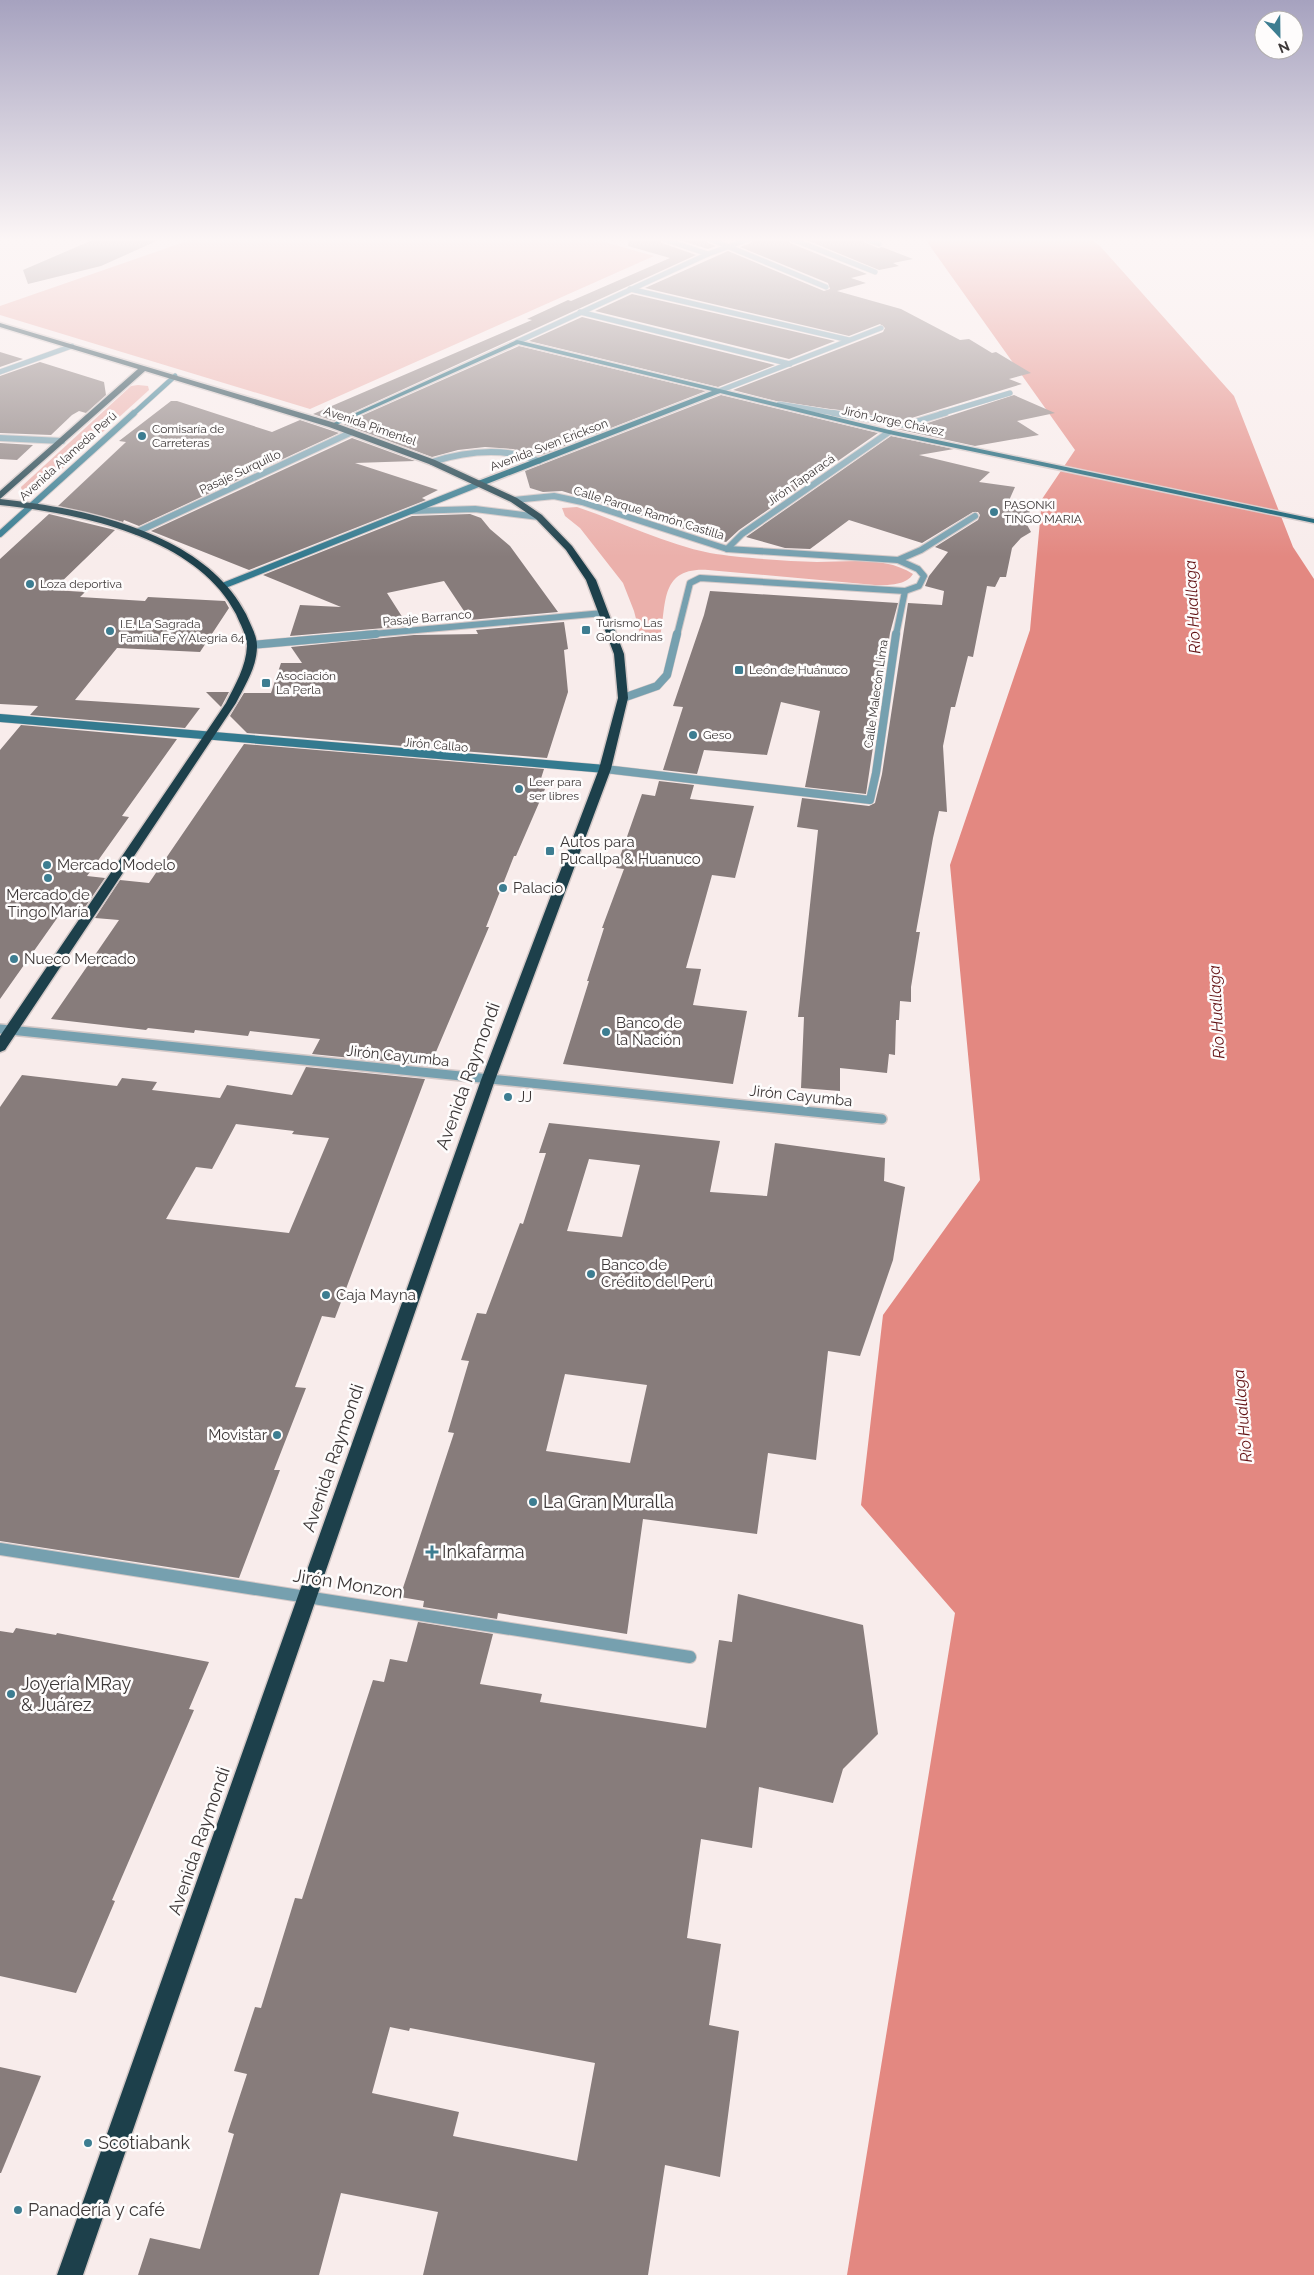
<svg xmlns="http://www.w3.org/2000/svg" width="1314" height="2275" font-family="Raleway,sans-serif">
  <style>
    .green { fill: #ebb0ab }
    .water { fill: #e38881 }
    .building { fill: #877c7b; fill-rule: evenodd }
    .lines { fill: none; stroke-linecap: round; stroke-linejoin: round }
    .lane-casing { stroke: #d3c8c7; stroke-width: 8 }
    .street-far4-casing { stroke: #d3c8c7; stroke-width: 6 }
    .street-far3-casing { stroke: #d3c8c7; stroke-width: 8 }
    .street-far2-casing { stroke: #d3c8c7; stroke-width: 9 }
    .street-far1-casing { stroke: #d3c8c7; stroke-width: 12 }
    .street-casing { stroke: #d3c8c7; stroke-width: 14 }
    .secondary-far2-casing { stroke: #d3c8c7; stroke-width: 6 }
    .secondary-far1-casing { stroke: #d3c8c7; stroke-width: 8 }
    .secondary-casing { stroke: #d3c8c7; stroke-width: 9 }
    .primary-casing { stroke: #d3c8c7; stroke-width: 3 }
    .highway-casing { stroke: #d3c8c7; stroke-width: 3 }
    .lane { stroke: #76a0af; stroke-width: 6 }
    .street-far4 { stroke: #76a0af; stroke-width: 5 }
    .street-far3 { stroke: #76a0af; stroke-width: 6 }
    .street-far2 { stroke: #76a0af; stroke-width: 8 }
    .street-far1 { stroke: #76a0af; stroke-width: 9 }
    .street { stroke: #76a0af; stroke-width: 12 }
    .secondary-far2 { stroke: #347a8f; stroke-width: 5 }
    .secondary-far1 { stroke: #347a8f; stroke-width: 6 }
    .secondary { stroke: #347a8f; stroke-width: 8 }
    .primary { fill: #0d5c70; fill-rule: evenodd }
    .highway { fill: #1d404b; fill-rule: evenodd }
    .poi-dot { fill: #3d7d91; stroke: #fefcfc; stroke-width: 2 }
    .labels { text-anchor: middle; stroke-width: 5; stroke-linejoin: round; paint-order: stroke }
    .far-street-label { font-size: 12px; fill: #3d3838; stroke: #fefcfc }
    .far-poi-label { font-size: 12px; fill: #3d3838; stroke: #fefcfc; text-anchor: start }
    .poi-label { font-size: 15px; fill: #3d3838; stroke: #fefcfc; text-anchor: start }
    .street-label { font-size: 15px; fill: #3d3838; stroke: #fefcfc }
    .water-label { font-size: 16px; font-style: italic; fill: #621113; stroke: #fefcfc }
    .near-street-label { font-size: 18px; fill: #3d3838; stroke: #fefcfc }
    .near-poi-label { font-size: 18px; fill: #3d3838; stroke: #fefcfc; text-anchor: start }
  </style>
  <rect width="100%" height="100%" fill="#f8eceb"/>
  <g class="green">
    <polygon points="193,239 594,239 654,256 310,409 0,315 0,306"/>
    <polygon points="138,385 148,386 149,390 42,487 34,491 22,491 21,487 131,386"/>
    <path d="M 577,507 C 621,522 665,544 710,553 C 740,558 786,561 817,562 C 849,562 885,556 913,574 C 906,586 887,585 875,585 L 708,570 C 659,567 667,604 660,638 L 652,642 L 641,638 L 634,611 L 623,583 L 580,528 L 565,516 L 562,508 Z"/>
  </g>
  <polygon class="water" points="925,239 1090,239 1100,246 1234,396 1293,547 1314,579 1314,2275 847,2275 955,1613 861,1505 883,1315 980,1180 950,865 1030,630 1042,499 1075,450"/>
  <g class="building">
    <polygon points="95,239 161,239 101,266 28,284 23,270"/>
    <polygon points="629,239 659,239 662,243 696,255 334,421 313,414 532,320 527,319 568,300 571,301 670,258 628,246"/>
    <polygon points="676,239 706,239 708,243 716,246 708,249"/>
    <polygon points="753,239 788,239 790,243 867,274 851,278 866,283 837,291 901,309 960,340 969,339 992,353 996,352 1031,373 1009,379 1022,384 905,420 776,401 733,390 883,332 885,328 880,324 849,336 645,288 728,251 824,291 830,289 828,283 740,247 751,243"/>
    <polygon points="804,239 858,239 878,248 882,247 913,259 893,263 899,266 879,270"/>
    <polygon points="632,294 835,341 789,359 595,311"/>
    <polygon points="582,317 775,365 718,387 529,341"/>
    <polygon points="519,346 706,391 539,456 513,449 485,447 458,450 432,457 343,424"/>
    <polygon points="0,352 23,359 0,367"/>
    <polygon points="40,362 104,382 106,395 86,413 79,411 72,415 51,435 0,433 0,376"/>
    <polygon points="721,395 878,433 739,530 726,542 562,491 543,492 530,488 525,471"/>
    <polygon points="1014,395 1055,413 1017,421 1039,435 975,446 892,428 906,430"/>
    <polygon points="171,401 177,401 272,432 300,420 339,433 139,526 124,520 123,522 58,506 126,442 119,441"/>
    <polygon points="891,436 954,449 919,455 990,472 979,482 1015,487 1007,505 1031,508 1026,523 1031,532 1021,538 1012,548 1006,577 1000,577 995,587 987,586 973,657 968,656 955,707 951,707 943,746 947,812 939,811 933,838 916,932 920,932 911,987 911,1002 900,1001 899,1020 896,1020 895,1055 889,1054 887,1073 840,1068 840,1091 801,1088 804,1017 798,1017 818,830 797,827 802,798 869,806 875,803 882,774 908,603 942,605 944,591 925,586 929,576 948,552 935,547 978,520 980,515 978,512 973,512 922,543 849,520 810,549 785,548 746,537"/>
    <polygon points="352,438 415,461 355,463 438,490 422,498 426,500 249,570 151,531"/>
    <polygon points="0,443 33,445 17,460 0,459"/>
    <polygon points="49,514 115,530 53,590 85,592 80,597 145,601 148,597 225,601 229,608 200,652 117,648 75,700 200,708 185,728 30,715 38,706 0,704 0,559"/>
    <polygon points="470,514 481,518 490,529 510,546 558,612 470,620 444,581 387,593 408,626 290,636 300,605 341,607 263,575 412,516"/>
    <polygon points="710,591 898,603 890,633 866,794 805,787 820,711 781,702 767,755 704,750 697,774 663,770 683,707 673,706 704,615"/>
    <polygon points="564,622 568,649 564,650 568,692 547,758 247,733 230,716 244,693 271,693 281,663 302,663 291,647 414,635 478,634 476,630"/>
    <polygon points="206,692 229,692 221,707"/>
    <polygon points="21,725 177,739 122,816 129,817 87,876 105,878 79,916 60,914 0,999 0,750"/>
    <polygon points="244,744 544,769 538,788 545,789 516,856 514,856 486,927 489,927 430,1066 312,1054 320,1039 250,1031 248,1036 195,1030 194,1033 148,1028 146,1030 51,1019 119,920 95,918 120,880 149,883"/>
    <polygon points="659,781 694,785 690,799 754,806 735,878 712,875 686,968 701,969 693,1005 747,1011 733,1084 563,1064 589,981 587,981 604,928 602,928 624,869 616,868 642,794 655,796"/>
    <path d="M 306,1067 L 425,1079 L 335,1318 L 322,1316 L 295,1387 L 306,1388 L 274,1470 L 280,1470 L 239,1578 L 0,1541 L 0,1107 L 22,1075 L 117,1086 L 122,1078 L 157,1082 L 152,1090 L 220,1098 L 227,1085 L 292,1095 ZM 236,1124 L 294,1131 L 292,1134 L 329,1138 L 289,1233 L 166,1219 L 196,1167 L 212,1169 Z"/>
    <path d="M 549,1123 L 720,1141 L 710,1192 L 767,1196 L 775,1143 L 885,1158 L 884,1181 L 905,1187 L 893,1260 L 860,1356 L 828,1351 L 816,1460 L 768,1453 L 757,1534 L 643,1519 L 627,1634 L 498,1613 L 497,1619 L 423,1607 L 424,1601 L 400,1597 L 454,1433 L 448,1432 L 469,1361 L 461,1360 L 477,1313 L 486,1314 L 520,1223 L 523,1224 L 546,1153 L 539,1153 ZM 589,1159 L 640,1165 L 622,1237 L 567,1231 ZM 565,1374 L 647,1385 L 630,1463 L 546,1451 Z"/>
    <path d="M 738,1594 L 863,1625 L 878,1734 L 843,1769 L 833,1803 L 759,1787 L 752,1848 L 701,1839 L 687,1938 L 721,1944 L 709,2025 L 739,2031 L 720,2177 L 665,2165 L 648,2275 L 423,2275 L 438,2212 L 341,2193 L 319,2275 L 138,2275 L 150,2238 L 200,2249 L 234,2134 L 228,2132 L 247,2074 L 234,2071 L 255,2007 L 261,2008 L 295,1898 L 302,1899 L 373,1680 L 384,1682 L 390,1659 L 407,1662 L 418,1622 L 493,1634 L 480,1684 L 542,1694 L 540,1702 L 706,1728 L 719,1640 L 732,1642 ZM 390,2027 L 409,2031 L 410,2028 L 595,2063 L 577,2161 L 453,2136 L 459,2112 L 372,2093 Z"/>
    <polygon points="16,1628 56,1635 57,1633 209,1662 189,1709 194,1710 112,1900 115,1901 76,1993 0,1976 0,1631 13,1633"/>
    <polygon points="0,2067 41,2076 1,2173 0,2173"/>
  </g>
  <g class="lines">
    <defs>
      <g id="lane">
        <path d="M 432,462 C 467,451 504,447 539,461"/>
        <polyline points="412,511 475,509 539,517"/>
      </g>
      <g id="street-far4">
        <polyline points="663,239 708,254"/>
        <polyline points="710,239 826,287"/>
        <polyline points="792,239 875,272"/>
        <polyline points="865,239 879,244"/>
        <polyline points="630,289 849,340"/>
        <polyline points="580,312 790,364"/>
        <polyline points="517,342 708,254 749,239"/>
        <polyline points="0,372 72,346"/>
        <polyline points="719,391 881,328"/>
        <polyline points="779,404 840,414"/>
        <polyline points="940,414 1010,393"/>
      </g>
      <g id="street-far3">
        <polyline points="833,413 905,425 945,413"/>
        <polyline points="0,438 62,441"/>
        <polyline points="514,500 554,496 582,502 727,549 898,560 918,569 924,576 919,586 905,591 700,578 690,583 677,635"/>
        <polyline points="137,532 352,432"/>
        <polyline points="727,549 742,534 889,432"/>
        <polyline points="898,560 921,550 975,516"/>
        <polyline points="362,635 603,613"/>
        <polyline points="896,635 905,591"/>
      </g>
      <g id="street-far2">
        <polyline points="252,645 376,634"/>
        <polyline points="623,698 657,686 667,675 677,634"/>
        <polyline points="605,769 870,800 876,773 896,634"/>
      </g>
      <polyline id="street-far1" points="0,1029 882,1119"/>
      <polyline id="street" points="0,1549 690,1657"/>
      <polyline id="secondary-far2" points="133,414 175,376"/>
      <g id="secondary-far1">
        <polyline points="0,534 134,413"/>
        <polyline points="225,585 481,483"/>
      </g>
      <polyline id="secondary" points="0,718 605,769"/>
      <g id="primary">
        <polygon points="1310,239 1314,239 1314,242"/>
        <polygon points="517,340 889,430 1314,519 1314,523 889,434 720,393 484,485 478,485 478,481 712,391 518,344 334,426 329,425"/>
      </g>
      <g id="highway">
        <polygon points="0,323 335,423 435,460 517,498 542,515 572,546 596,580 624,654 628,698 611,769 495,1080 83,2275 57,2275 481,1080 599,769 618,698 614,654 586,580 566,550 536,519 511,502 429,464 329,427 145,371 0,499 0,491 138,369 0,327"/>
        <path d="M 0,499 C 84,508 204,532 246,614 C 250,624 257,635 257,646 C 257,667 245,685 236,703 L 5,1050 L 0,1052 L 0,1036 L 226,703 C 235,685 246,667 247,646 C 247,635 240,624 236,614 C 197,537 79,513 0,505 Z"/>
      </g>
    </defs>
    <use href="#lane" class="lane-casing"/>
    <use href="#street-far4" class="street-far4-casing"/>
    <use href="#street-far3" class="street-far3-casing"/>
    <use href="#street-far2" class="street-far2-casing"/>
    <use href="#street-far1" class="street-far1-casing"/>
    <use href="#street" class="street-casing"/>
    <use href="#secondary-far2" class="secondary-far2-casing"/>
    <use href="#secondary-far1" class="secondary-far1-casing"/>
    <use href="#secondary" class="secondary-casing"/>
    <use href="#primary" class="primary-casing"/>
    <use href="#highway" class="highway-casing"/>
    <use href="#lane" class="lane"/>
    <use href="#street-far4" class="street-far4"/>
    <use href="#street-far3" class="street-far3"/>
    <use href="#street-far2" class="street-far2"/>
    <use href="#street-far1" class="street-far1"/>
    <use href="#street" class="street"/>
    <use href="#secondary-far2" class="secondary-far2"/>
    <use href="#secondary-far1" class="secondary-far1"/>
    <use href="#secondary" class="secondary"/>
    <use href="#primary" class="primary"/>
    <use href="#highway" class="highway"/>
  </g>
  <linearGradient id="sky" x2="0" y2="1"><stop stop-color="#a6a2bf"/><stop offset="0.43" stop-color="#fcf6f6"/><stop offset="1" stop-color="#fcf6f6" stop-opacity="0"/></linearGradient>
  <rect width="1314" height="557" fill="url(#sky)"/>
  <g class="poi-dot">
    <circle cx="142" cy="436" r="5"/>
    <circle cx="994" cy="512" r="5"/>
    <circle cx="30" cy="584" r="5"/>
    <rect x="581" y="625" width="10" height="10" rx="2.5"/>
    <circle cx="110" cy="631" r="5"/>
    <rect x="734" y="665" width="10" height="10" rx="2.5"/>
    <rect x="261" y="678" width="10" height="10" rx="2.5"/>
    <circle cx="693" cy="735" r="5"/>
    <circle cx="519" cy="789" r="5"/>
    <rect x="545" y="846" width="10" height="10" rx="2.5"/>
    <circle cx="47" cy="865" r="5"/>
    <circle cx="48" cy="878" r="5"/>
    <circle cx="503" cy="888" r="5"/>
    <circle cx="14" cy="959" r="5"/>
    <circle cx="606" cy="1032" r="5"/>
    <circle cx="508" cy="1097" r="5"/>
    <circle cx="591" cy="1274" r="5"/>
    <circle cx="326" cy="1295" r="5"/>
    <circle cx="277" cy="1435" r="5"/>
    <circle cx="533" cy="1502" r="5"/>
    <path d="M429.5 1544.5h5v5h5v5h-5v5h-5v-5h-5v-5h5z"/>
    <circle cx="11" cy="1694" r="5"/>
    <circle cx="88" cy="2143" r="5"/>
    <circle cx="18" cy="2210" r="5"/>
  </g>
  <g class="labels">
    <g class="far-street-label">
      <text transform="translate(893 421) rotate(12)" y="4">Jirón Jorge Chávez</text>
      <text transform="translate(370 426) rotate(19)" y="4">Avenida Pimentel</text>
      <text transform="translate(549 445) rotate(-21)" y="4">Avenida Sven Erickson</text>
      <text transform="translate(68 456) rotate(-42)" y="4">Avenida Alameda Perú</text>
      <text transform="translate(240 472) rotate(-25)" y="4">Pasaje Surquillo</text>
      <text transform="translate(801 480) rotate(-35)" y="4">Jirón Taparacá</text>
      <text transform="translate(649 513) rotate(17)" y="4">Calle Parque Ramón Castilla</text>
      <text transform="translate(427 618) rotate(-5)" y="4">Pasaje Barranco</text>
      <text transform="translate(876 694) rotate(-82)" y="4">Calle Malecón Lima</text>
      <text transform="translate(436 745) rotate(5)" y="4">Jirón Callao</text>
    </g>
    <g class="far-poi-label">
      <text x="152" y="433">Comisaría de<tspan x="152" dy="14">Carreteras</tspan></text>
      <text x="1004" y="509">PASONKI<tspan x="1004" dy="14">TINGO MARIA</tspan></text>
      <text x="40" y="588">Loza deportiva</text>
      <text x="596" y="627">Turismo Las<tspan x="596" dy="14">Golondrinas</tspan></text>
      <text x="120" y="628">I.E. La Sagrada<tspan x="120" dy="14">Familia Fe Y Alegria 64</tspan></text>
      <text x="749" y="674">León de Huánuco</text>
      <text x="276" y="680">Asociación<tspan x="276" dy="14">La Perla</tspan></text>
      <text x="703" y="739">Geso</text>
      <text x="529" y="786">Leer para<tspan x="529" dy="14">ser libres</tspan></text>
    </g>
    <g class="poi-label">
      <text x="560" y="847">Autos para<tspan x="560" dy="17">Pucallpa &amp; Huanuco</tspan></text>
      <text x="57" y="870">Mercado Modelo</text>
      <text x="513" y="893">Palacio</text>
      <text x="48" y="900" text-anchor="middle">Mercado de<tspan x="48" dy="17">Tingo María</tspan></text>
      <text x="24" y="964">Nueco Mercado</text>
      <text x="616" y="1028">Banco de<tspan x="616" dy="17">la Nación</tspan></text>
      <text x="518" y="1102">JJ</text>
      <text x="601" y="1270">Banco de<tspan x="601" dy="17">Crédito del Perú</tspan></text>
      <text x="336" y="1300">Caja Mayna</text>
      <text x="267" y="1440" text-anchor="end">Movistar</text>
    </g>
    <g class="street-label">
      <text transform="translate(398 1056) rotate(6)" y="5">Jirón Cayumba</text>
      <text transform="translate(801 1096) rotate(6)" y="5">Jirón Cayumba</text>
    </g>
    <g class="water-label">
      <text transform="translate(1192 607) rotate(-93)" y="6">Río Huallaga</text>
      <text transform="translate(1216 1012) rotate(-93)" y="6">Río Huallaga</text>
      <text transform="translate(1242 1416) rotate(-95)" y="6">Río Huallaga</text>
    </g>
    <g class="near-street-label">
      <text transform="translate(468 1076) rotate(-70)" y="6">Avenida Raymondi</text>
      <text transform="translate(333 1458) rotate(-71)" y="6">Avenida Raymondi</text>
      <text transform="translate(348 1584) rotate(9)" y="6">Jirón Monzon</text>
      <text transform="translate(199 1841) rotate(-71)" y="6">Avenida Raymondi</text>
    </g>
    <g class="near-poi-label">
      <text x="543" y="1508">La Gran Muralla</text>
      <text x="442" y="1558">Inkafarma</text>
      <text x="21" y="1690">Joyería MRay<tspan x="21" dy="21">&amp; Juárez</tspan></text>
      <text x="98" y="2149">Scotiabank</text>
      <text x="28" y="2216">Panadería y café</text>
    </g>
  </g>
  <g transform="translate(1279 35) rotate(158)"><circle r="24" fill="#fefcfc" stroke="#b1aeae"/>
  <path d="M0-4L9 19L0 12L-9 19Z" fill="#3d7d91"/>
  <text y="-8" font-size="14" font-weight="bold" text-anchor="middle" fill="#3d3838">N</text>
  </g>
</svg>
